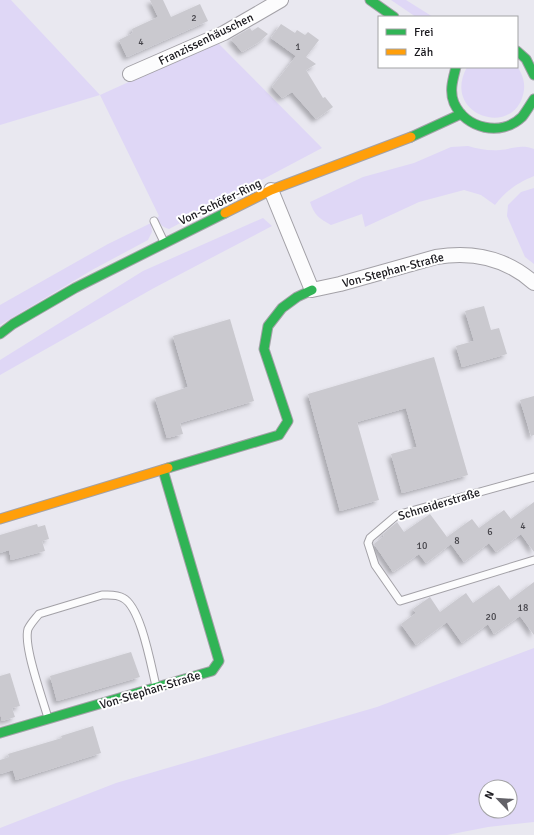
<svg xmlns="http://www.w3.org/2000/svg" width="534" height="835" font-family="Signika,sans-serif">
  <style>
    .green { fill: #dfd7f6; fill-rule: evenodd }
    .building { fill: #cac9cf; filter: url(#shadow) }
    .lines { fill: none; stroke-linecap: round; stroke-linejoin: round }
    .lane-casing { stroke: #a3a1a7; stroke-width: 9 }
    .street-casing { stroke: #a3a1a7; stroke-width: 16 }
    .fast-casing { stroke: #a3a1a7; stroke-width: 11 }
    .slow-casing { stroke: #a3a1a7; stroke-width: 11 }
    .lane { stroke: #fcfcfd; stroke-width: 7 }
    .street { stroke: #fcfcfd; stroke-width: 14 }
    .fast { stroke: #30b455; stroke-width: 9 }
    .slow { stroke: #ff9f0a; stroke-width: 9 }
    .labels { text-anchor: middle; stroke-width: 4; stroke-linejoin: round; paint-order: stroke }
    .number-label { font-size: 10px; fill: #45444a }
    .street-label { font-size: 12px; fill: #19181d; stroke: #fff }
  </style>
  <defs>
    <filter id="shadow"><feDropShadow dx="-3.5" dy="3.5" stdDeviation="2" flood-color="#0004"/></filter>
  </defs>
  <rect width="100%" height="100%" fill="#e9e8f0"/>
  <g class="green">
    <path d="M 0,0 L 11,0 L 100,95 L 217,42 L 322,148 L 169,229 C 163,227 160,225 157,218 L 159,216 L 100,95 L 0,125 Z"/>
    <polygon points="391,0 406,0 433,17 416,17"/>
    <path d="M 517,66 C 523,75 526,84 523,95 C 512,138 441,115 467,67 Z"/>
    <path d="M 468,146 C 478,149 489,151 500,150 C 512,149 521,144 534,149 L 534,176 C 517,183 506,191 495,205 L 481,195 L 464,190 L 419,202 L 365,227 L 362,214 L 331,225 C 320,219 314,215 310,202 L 363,177 L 414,163 L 451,147 Z"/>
    <polygon points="534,188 534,264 525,257 507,216 508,205 521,192"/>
    <polygon points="263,218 272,226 154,288 0,375 0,360 143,271"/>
    <polygon points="151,223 152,232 148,240 92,270 0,325 0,305 108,244"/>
    <path d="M 534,648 L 534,822 L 488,827 L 447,835 L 0,835 L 0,828 L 116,783 L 377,707 ZM 486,787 L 510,787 L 510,811 L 486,811 Z"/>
  </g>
  <g class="building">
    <polygon points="150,0 163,0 171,17 200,4 208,21 127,57 119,40 133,33 132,29 158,17"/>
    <polygon points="281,24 295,33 297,30 305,35 308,32 319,40 306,57 316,64 306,70 323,98 325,97 333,107 316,119 292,92 282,98 272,87 296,56 271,38"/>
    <polygon points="258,27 268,34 259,42 242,52 231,39 250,28 252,31"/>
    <polygon points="484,306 491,330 499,328 507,354 462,367 456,346 474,341 465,311"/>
    <polygon points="230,319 254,401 180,423 183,434 167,438 155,398 188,387 173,336"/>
    <polygon points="434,357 468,475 402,493 391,454 417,447 406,408 357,422 379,500 340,511 308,394"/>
    <polygon points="534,396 534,435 531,436 520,400"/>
    <polygon points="534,502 534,552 521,534 496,552 489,543 464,562 451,544 426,563 419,554 393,572 374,544 384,536 383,534 397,522 404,532 430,514 447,537 472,519 479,528 504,510 511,519"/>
    <polygon points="37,524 38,527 45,525 49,539 42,541 45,551 11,560 9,550 0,553 0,535"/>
    <polygon points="534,582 534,635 520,616 494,634 488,624 462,643 447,622 416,645 401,624 416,613 413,609 430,597 440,612 466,593 473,603 499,585 510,600"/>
    <polygon points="131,652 140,677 57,701 50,676"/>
    <polygon points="10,673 20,706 12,708 15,717 2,721 0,713 0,676"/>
    <polygon points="93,726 101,753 16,780 13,770 0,774 0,760 9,757 8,754 62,738 61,736"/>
  </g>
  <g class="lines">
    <defs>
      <g id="lane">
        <polyline points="154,221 164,242"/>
        <polyline points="534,477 397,515 370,538 368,543 375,565 400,601 534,560"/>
        <path d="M 48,718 C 43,700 23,646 28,629 C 31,623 35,619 39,614 L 102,595 C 109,595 117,594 123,598 C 141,607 151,666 156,686"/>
      </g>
      <g id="street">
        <polyline points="130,74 224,33 281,0"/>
        <path d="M 271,190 L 312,290 L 340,284 L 436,257 C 472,251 506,258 534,283"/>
      </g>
      <g id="fast">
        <polyline points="370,0 394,17"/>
        <polyline points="517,51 526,59 534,75"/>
        <path d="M 456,67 C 453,79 449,91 454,103 C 466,129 501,137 522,117 C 526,112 530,105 534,99"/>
        <polyline points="411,137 461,114"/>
        <polyline points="0,334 13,324 75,288 225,213"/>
        <polyline points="168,468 279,435 288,421 264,349 268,326 282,308 297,297 312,290"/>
        <polyline points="0,733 212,671 219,661 163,470"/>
      </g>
      <g id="slow">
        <polyline points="225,213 271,190 411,137"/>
        <polyline points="0,519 168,468"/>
      </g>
    </defs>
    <use href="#lane" class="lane-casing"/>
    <use href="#street" class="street-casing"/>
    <use href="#fast" class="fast-casing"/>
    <use href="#slow" class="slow-casing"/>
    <use href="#lane" class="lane"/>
    <use href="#street" class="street"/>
    <use href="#fast" class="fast"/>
    <use href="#slow" class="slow"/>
  </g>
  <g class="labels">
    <g class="number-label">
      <text x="194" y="21">2</text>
      <text x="141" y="45">4</text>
      <text x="298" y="50">1</text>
      <text x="523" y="529">4</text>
      <text x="490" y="535">6</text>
      <text x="457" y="544">8</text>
      <text x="422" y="549">10</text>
      <text x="523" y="611">18</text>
      <text x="491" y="620">20</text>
    </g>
    <g class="street-label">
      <text transform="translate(206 39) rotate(-26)" y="4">Franzissenhäuschen</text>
      <text transform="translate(220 202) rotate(-26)" y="4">Von-Schöfer-Ring</text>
      <text transform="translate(393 270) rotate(-15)" y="4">Von-Stephan-Straße</text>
      <text transform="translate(439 504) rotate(-17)" y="4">Schneiderstraße</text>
      <text transform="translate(150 690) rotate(-17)" y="4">Von-Stephan-Straße</text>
    </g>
  </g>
  <rect x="378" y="16" width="140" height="52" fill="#ffffff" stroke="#a3a3a5"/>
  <rect x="386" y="29" width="20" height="6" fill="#30b455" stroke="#a3a3a5"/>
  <text x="414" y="36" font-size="12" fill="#19181d">Frei</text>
  <rect x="386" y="49" width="20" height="6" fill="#ff9f0a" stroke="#a3a3a5"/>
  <text x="414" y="56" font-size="12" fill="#19181d">Zäh</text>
  <g transform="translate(498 799) rotate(295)"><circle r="19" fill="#ffffff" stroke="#a3a3a5"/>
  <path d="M0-3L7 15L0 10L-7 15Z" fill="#626167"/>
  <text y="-6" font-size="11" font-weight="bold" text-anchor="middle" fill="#19181d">N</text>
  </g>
</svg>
